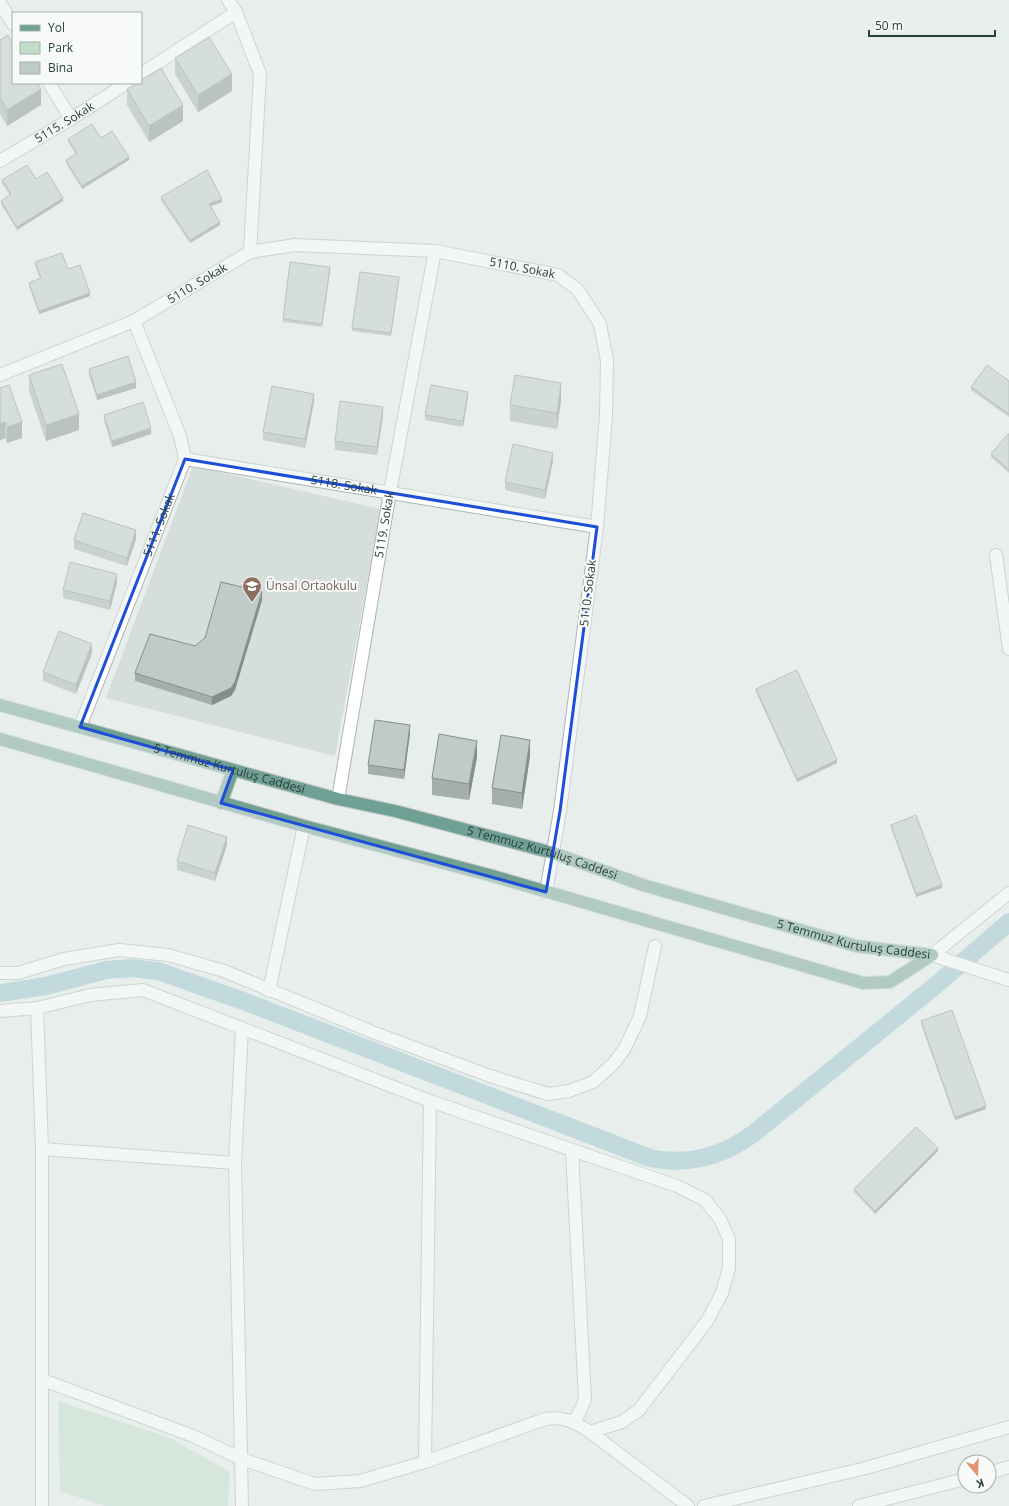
<svg xmlns="http://www.w3.org/2000/svg" width="1009" height="1506" font-family="'Open Sans',sans-serif">
  <style>
    .built { fill: #d5deda }
    .green { fill: #c2dcca }
    .lines { fill: none; stroke-linecap: round; stroke-linejoin: round }
    .canal { stroke: #95c2cd; stroke-width: 18 }
    .minor-casing { stroke: #aab6b2; stroke-width: 14 }
    .major-casing { stroke: #c3c9c8; stroke-width: 14 }
    .minor { stroke: #fff; stroke-width: 12 }
    .major { stroke: #709f94; stroke-width: 12 }
    .wall { fill: #a4afab }
    .shaded-wall { fill: #868e8b }
    .building { fill: #bfcbc7; stroke: #868e8b }
    .marked { fill: none; stroke: #1d4ed8; stroke-width: 3; stroke-linejoin: round }
    .labels { text-anchor: middle; stroke-width: 4; stroke-linejoin: round; paint-order: stroke }
    .street-label { font-size: 12px; fill: #273f39; stroke: #f7faf9 }
    .education-label { font-size: 12px; fill: #785e54; stroke: #f7faf9; text-anchor: start }
  </style>
  <rect width="100%" height="100%" fill="#e7eeeb"/>
  <polygon class="built" points="193,466 381,509 335,756 106,698"/>
  <polygon class="green" points="58,1401 168,1437 230,1472 228,1506 105,1506 60,1491"/>
  <g class="lines">
    <path class="canal" d="M 0,993 L 46,986 L 106,970 L 131,968 L 158,971 L 246,1002 L 650,1158 C 688,1166 721,1157 753,1134 L 936,985 L 1009,922"/>
    <defs>
      <g id="minor">
        <polyline points="228,0 236,12 260,74 250,252"/>
        <polyline points="0,3 13,24"/>
        <polyline points="141,74 236,12"/>
        <polyline points="49,83 71,119"/>
        <path id="s1" d="M 0,161 L 71,119 L 127,83"/>
        <path id="s2" d="M 0,375 L 134,321 L 250,252 L 295,245 L 435,251 L 558,275 L 578,290 L 600,324 L 607,361 L 606,416 L 597,527 L 560,811 L 546,892"/>
        <path id="s3" d="M 185,459 L 597,527"/>
        <polyline points="996,555 1009,649"/>
        <path id="s4" d="M 80,727 L 185,459 L 180,436 L 134,321"/>
        <path id="s5" d="M 338,799 L 390,492 L 435,251"/>
        <polyline points="932,955 1009,893"/>
        <polyline points="932,955 1009,980"/>
        <polyline points="0,973 18,973 64,959 119,950 168,955 224,971 375,1033 490,1076 548,1094 569,1091 593,1082 614,1063 625,1048 640,1016 655,946"/>
        <polyline points="269,991 304,826"/>
        <polyline points="37,1008 42,1149 42,1506"/>
        <polyline points="0,1011 37,1008 90,995 143,990 430,1101 677,1186 705,1200 720,1219 729,1239 729,1268 722,1293 707,1321 639,1410 622,1422 590,1432"/>
        <polyline points="242,1028 235,1163 242,1506"/>
        <polyline points="42,1149 235,1163"/>
        <polyline points="572,1151 585,1399 575,1422"/>
        <path d="M 43,1380 L 193,1436 L 242,1459 L 315,1484 L 360,1481 L 425,1462 L 545,1419 C 564,1416 575,1422 590,1432 L 688,1506"/>
        <polyline points="425,1462 430,1101"/>
        <polyline points="989,1473 1009,1467"/>
        <polyline points="704,1506 866,1468 1009,1427"/>
        <polyline points="859,1506 965,1479"/>
      </g>
      <g id="major">
        <path id="s6" d="M 0,705 L 338,799 L 395,811 L 553,853 L 643,885 L 856,946 L 932,955"/>
        <polyline points="0,739 304,826 489,875 863,983 890,982 932,955"/>
        <polyline points="221,803 233,770"/>
      </g>
    </defs>
    <use href="#minor" class="minor-casing"/>
    <use href="#major" class="major-casing"/>
    <use href="#minor" class="minor"/>
    <use href="#major" class="major"/>
  </g>
  <g class="wall">
    <polygon points="0,40 41,105 7,126 0,114"/>
    <polygon points="175,58 232,91 198,112 175,74"/>
    <polygon points="127,89 183,121 149,142 127,105"/>
    <polygon points="101,138 129,160 82,189 66,163 66,160 76,154 68,142 68,139"/>
    <polygon points="36,179 63,201 17,230 1,204 1,201 10,195 2,183 2,180"/>
    <polygon points="161,197 222,202 211,206 220,225 190,243 161,200"/>
    <polygon points="35,262 68,269 90,296 39,314 29,286 29,283 40,279 35,265"/>
    <polygon points="330,270 322,327 283,322 283,319"/>
    <polygon points="399,280 391,336 352,331 352,328"/>
    <polygon points="89,369 136,388 97,400 89,375"/>
    <polygon points="29,375 79,430 46,441 29,391"/>
    <polygon points="1009,381 1009,417 971,390 971,387"/>
    <polygon points="0,388 22,438 7,443 5,438 0,440"/>
    <polygon points="468,397 463,427 425,420 425,415"/>
    <polygon points="561,400 557,429 510,421 510,405"/>
    <polygon points="314,402 305,448 263,440 263,432"/>
    <polygon points="104,415 151,434 112,447 104,421"/>
    <polygon points="383,415 377,455 335,450 335,441"/>
    <polygon points="1009,434 1009,473 991,457 991,454"/>
    <polygon points="553,461 545,499 505,490 505,482"/>
    <polygon points="136,539 127,566 74,549 74,540"/>
    <polygon points="117,582 110,610 63,598 63,590"/>
    <polygon points="262,600 235,690 231,696 212,705 135,681 135,673 195,646"/>
    <polygon points="92,653 76,694 43,681 43,672"/>
    <polygon points="756,689 837,763 797,782 756,692"/>
    <polygon points="410,733 404,779 368,774 368,765"/>
    <polygon points="530,756 522,809 492,804 492,788"/>
    <polygon points="477,757 469,800 432,795 432,778"/>
    <polygon points="891,825 942,888 916,897 891,828"/>
    <polygon points="227,845 215,881 177,870 177,861"/>
    <polygon points="921,1021 986,1109 955,1120 921,1024"/>
    <polygon points="938,1151 875,1214 854,1192 854,1189"/>
  </g>
  <g class="shaded-wall">
    <polygon points="232,74 232,91 198,112 198,95"/>
    <polygon points="41,89 41,105 7,126 7,110"/>
    <polygon points="183,105 183,121 149,142 149,126"/>
    <polygon points="129,157 129,160 82,189 82,186"/>
    <polygon points="63,198 63,201 17,230 17,227"/>
    <polygon points="222,199 222,202 209,207 209,204"/>
    <polygon points="220,222 220,225 190,243 190,240"/>
    <polygon points="330,267 330,270 322,327 322,324"/>
    <polygon points="399,277 399,280 391,336 391,333"/>
    <polygon points="90,293 90,296 39,314 39,311"/>
    <polygon points="136,382 136,388 97,400 97,395"/>
    <polygon points="561,383 561,400 557,429 557,413"/>
    <polygon points="468,392 468,397 463,427 463,421"/>
    <polygon points="314,394 314,402 305,448 305,439"/>
    <polygon points="383,407 383,415 377,455 377,447"/>
    <polygon points="79,414 79,430 46,441 46,425"/>
    <polygon points="5,422 5,438 0,440 0,424"/>
    <polygon points="22,422 22,438 7,443 7,427"/>
    <polygon points="151,428 151,434 112,447 112,441"/>
    <polygon points="553,453 553,461 545,499 545,490"/>
    <polygon points="136,530 136,539 127,566 127,558"/>
    <polygon points="117,574 117,582 110,610 110,601"/>
    <polygon points="262,592 262,600 235,690 231,696 212,705 212,697"/>
    <polygon points="92,644 92,653 76,694 76,685"/>
    <polygon points="410,725 410,733 404,779 404,770"/>
    <polygon points="530,740 530,756 522,809 522,793"/>
    <polygon points="477,741 477,757 469,800 469,784"/>
    <polygon points="837,760 837,763 797,782 797,779"/>
    <polygon points="227,837 227,845 215,881 215,873"/>
    <polygon points="942,885 942,888 916,897 916,894"/>
    <polygon points="986,1106 986,1109 955,1120 955,1117"/>
    <polygon points="938,1148 938,1151 875,1214 875,1211"/>
  </g>
  <g class="building">
    <polygon points="8,35 13,44 13,83 37,83 41,89 7,110 0,97 0,40"/>
    <polygon points="209,37 232,74 198,95 175,58"/>
    <polygon points="161,68 183,105 149,126 127,89 137,83 141,83 141,80"/>
    <polygon points="92,124 101,138 112,131 129,157 82,186 66,160 77,153 68,139"/>
    <polygon points="27,165 36,179 47,172 63,198 17,227 1,201 11,194 2,180"/>
    <polygon points="207,170 222,199 209,204 220,222 190,240 161,197"/>
    <polygon points="62,253 68,269 80,265 90,293 39,311 29,283 41,278 35,262"/>
    <polygon points="290,262 330,267 322,324 283,319"/>
    <polygon points="360,272 399,277 391,333 352,328"/>
    <polygon points="128,356 136,382 97,395 89,369"/>
    <polygon points="62,364 79,414 46,425 29,375"/>
    <polygon points="987,365 1009,381 1009,414 971,387"/>
    <polygon points="515,375 561,383 557,413 510,405"/>
    <polygon points="9,385 22,422 7,427 5,422 0,424 0,388"/>
    <polygon points="431,385 468,392 463,421 425,415"/>
    <polygon points="272,386 314,394 305,439 263,432"/>
    <polygon points="340,401 383,407 377,447 335,441"/>
    <polygon points="143,402 151,428 112,441 104,415"/>
    <polygon points="1008,434 1009,434 1009,470 991,454"/>
    <polygon points="513,444 553,453 545,490 505,482"/>
    <polygon points="83,513 136,530 127,558 74,540"/>
    <polygon points="70,562 117,574 110,601 63,590"/>
    <polygon points="221,582 262,592 235,682 231,688 212,697 135,673 150,634 195,646 205,638"/>
    <polygon points="59,631 92,644 76,685 43,672"/>
    <polygon points="797,670 837,760 797,779 756,689"/>
    <polygon points="375,720 410,725 404,770 368,765"/>
    <polygon points="439,734 477,741 469,784 432,778"/>
    <polygon points="501,735 530,740 522,793 492,788"/>
    <polygon points="916,815 942,885 916,894 891,825"/>
    <polygon points="188,825 227,837 215,873 177,861"/>
    <polygon points="952,1010 986,1106 955,1117 921,1021"/>
    <polygon points="916,1127 938,1148 875,1211 854,1189"/>
  </g>
  <path d="M0 0H1009V1506H0ZM 185,459 L 597,527 L 560,811 L 546,892 L 221,803 L 233,770 L 80,727 Z" fill="#e7eeeb" fill-opacity=".55" fill-rule="evenodd"/>
  <path class="marked" d="M 185,459 L 597,527 L 560,811 L 546,892 L 221,803 L 233,770 L 80,727 Z"/>
  <defs>
    <symbol id="school-pin" viewBox="-11 -11 22 30"><path d="M0 17L-7.5 6A9.5 9.5 0 1 1 7.5 6Z" fill="#8d6e63" stroke="#f7faf9"/><path d="M0-5L7-2L0 1L-7-2ZM-4 1L0 2.5L4 1V4Q0 6-4 4Z" fill="#fff"/></symbol>
  </defs>
  <g fill-rule="evenodd">
    <use href="#school-pin" x="241" y="575" width="22" height="30"/>
  </g>
  <g class="labels">
    <g class="street-label">
      <text dy="4" stroke="none"><textPath href="#s1" startOffset="75">5115. Sokak</textPath></text>
      <text dy="4" stroke="none"><textPath href="#s2" startOffset="554">5110. Sokak</textPath></text>
      <text dy="4" stroke="none"><textPath href="#s2" startOffset="218">5110. Sokak</textPath></text>
      <text dy="4" stroke="none"><textPath href="#s3" startOffset="161">5118. Sokak</textPath></text>
      <text dy="4" stroke="none"><textPath href="#s4" startOffset="217">5111. Sokak</textPath></text>
      <text dy="4" stroke="none"><textPath href="#s5" startOffset="278">5119. Sokak</textPath></text>
      <text transform="translate(588 593) rotate(-83)" y="4">5110. Sokak</text>
      <text dy="4" stroke="none"><textPath href="#s6" startOffset="238">5 Temmuz Kurtuluş Caddesi</textPath></text>
      <text dy="4" stroke="none"><textPath href="#s6" startOffset="562">5 Temmuz Kurtuluş Caddesi</textPath></text>
      <text dy="4" stroke="none"><textPath href="#s6" startOffset="886">5 Temmuz Kurtuluş Caddesi</textPath></text>
    </g>
    <g class="education-label">
      <text x="266" y="590">Ünsal Ortaokulu</text>
    </g>
  </g>
  <rect x="12" y="12" width="130" height="72" fill="#f7faf9" stroke="#a4afac"/>
  <rect x="20" y="25" width="20" height="6" fill="#709f94" stroke="#a4afac"/>
  <text x="48" y="32" font-size="12" fill="#273f39">Yol</text>
  <rect x="20" y="42" width="20" height="12" fill="#c2dcca" stroke="#a4afac"/>
  <text x="48" y="52" font-size="12" fill="#273f39">Park</text>
  <rect x="20" y="62" width="20" height="12" fill="#bfcbc7" stroke="#a4afac"/>
  <text x="48" y="72" font-size="12" fill="#273f39">Bina</text>
  <g transform="translate(977 1474) rotate(161)"><circle r="19" fill="#f7faf9" stroke="#a4afac"/>
  <path d="M0-3L7 15L0 10L-7 15Z" fill="#e5906e"/>
  <text y="-6" font-size="11" font-weight="bold" text-anchor="middle" fill="#273f39">K</text>
  </g>
  <path d="M869 30v6h126v-6" fill="none" stroke="#273f39" stroke-width="2"/>
  <text x="875" y="30" font-size="12" fill="#273f39" stroke="#f7faf9" stroke-width="3" paint-order="stroke">50 m</text>
</svg>
